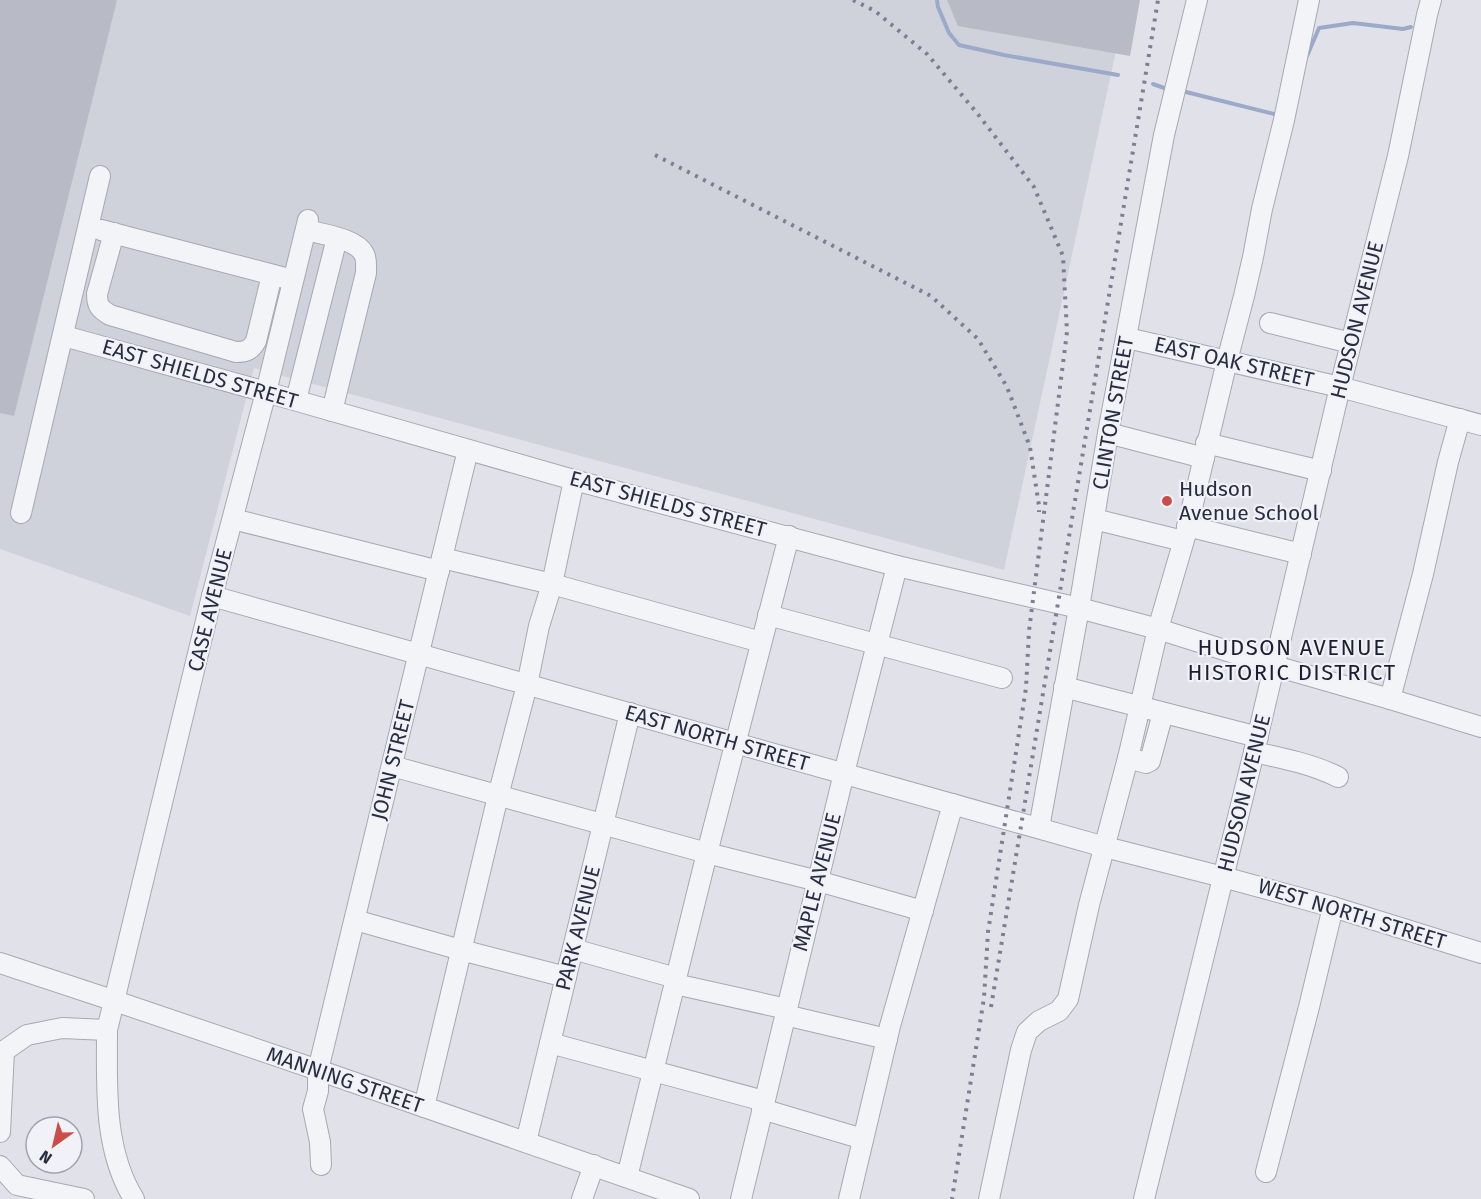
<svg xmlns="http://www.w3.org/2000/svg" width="1481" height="1199" font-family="'Fira Sans',sans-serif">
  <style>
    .built { fill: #cfd1db }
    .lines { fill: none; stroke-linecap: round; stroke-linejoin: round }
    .stream { stroke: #9caac9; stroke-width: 4 }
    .building { fill: #b8bbc6 }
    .minor-casing { stroke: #a6a8b3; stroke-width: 22 }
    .minor { stroke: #f3f4f8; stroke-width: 20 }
    .rail { stroke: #7a7f93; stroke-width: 4; stroke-dasharray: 3 6; stroke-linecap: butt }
    .poi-dot { fill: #cc4c48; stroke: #f0f2f7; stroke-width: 2 }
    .labels { text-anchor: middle; stroke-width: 4.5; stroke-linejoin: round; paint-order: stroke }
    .street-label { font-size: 21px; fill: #292d41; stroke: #f0f2f7 }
    .poi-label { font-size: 21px; fill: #292d41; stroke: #f0f2f7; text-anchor: start }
    .neighbourhood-label { font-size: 22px; letter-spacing: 1.5px; fill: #1b1f31; stroke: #f0f2f7 }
  </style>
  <rect width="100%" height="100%" fill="#e1e2e9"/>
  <polygon class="built" points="0,0 1127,0 1004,570 254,368 190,616 0,549"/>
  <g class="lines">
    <g class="stream">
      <polyline points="937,0 938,7 949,33 959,45 1004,55 1118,75"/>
      <polyline points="1307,56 1319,28 1353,23 1403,29 1411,27"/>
      <polyline points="1153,84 1167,89"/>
      <polyline points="1186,92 1274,114"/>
    </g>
  </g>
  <g class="building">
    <polygon points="0,0 117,0 14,416 0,413"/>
    <polygon points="947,0 1140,0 1130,56 958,26"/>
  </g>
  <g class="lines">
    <defs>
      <g id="minor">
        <polyline points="101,230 285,278"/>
        <path d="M 306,230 C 321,234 356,238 364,254 C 367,260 366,266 366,273 L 332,411"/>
        <path d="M 114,233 L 97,294 C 97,306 100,309 110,315 L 236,352 C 246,352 251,350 256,341 L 272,275"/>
        <polyline points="1270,323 1351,343"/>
        <polyline points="64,336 266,392 574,480 897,566 1079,608 1158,629 1275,666 1390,699 1481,727"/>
        <polyline points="1127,338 1340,387 1481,425"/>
        <polyline points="296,400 337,238"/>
        <polyline points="1108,433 1204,458"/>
        <polyline points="1206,443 1321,471"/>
        <polyline points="21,513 100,176"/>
        <polyline points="233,519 439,571"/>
        <polyline points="1094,519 1183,541"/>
        <polyline points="1187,526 1301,554"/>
        <polyline points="442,558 552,584 761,642"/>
        <polyline points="212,596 1105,847 1223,877 1333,907 1481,953"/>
        <polyline points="768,615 1002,678"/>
        <polyline points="1064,687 1258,737"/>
        <polyline points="1390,699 1423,574 1448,462 1460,419"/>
        <path d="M 1254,752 C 1282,758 1312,764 1338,777"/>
        <polyline points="1128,758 1146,763 1150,761 1163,713"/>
        <polyline points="392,766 707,853 818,881 923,911"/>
        <polyline points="1039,828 1079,608 1108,433 1164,135 1197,0"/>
        <polyline points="355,920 461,950 566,977"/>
        <polyline points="573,949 676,978"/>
        <polyline points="0,963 115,1001 318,1070 689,1199"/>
        <polyline points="675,984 787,1009"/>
        <polyline points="785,1015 887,1039"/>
        <polyline points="550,1043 764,1101"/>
        <polyline points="424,1107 498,796 527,685 539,626 552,584 574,480"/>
        <polyline points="762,1109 863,1139"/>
        <polyline points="0,1132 4,1051 27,1035 62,1028 107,1030"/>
        <polyline points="526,1142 630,713"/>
        <polyline points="321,1165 320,1142 313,1109 318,1091 318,1070 468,450"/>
        <polyline points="0,1166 17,1185 84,1199"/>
        <polyline points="1266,1172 1309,1007 1333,907"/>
        <polyline points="627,1177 707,853 789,536"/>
        <path d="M 134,1199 C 103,1149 107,1086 107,1030 L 212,596 L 266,392 L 308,220"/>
        <polyline points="582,1199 594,1165"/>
        <polyline points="741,1199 844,773 897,566"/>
        <polyline points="849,1199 890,1026 953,804"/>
        <polyline points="989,1199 1021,1050 1027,1032 1039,1021 1059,1011 1068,999 1089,905 1128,758 1158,629 1186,533 1227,361 1244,296 1253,257 1262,209 1284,120 1309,0"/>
        <polyline points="1144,1199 1254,752 1340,387 1398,156 1427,15 1431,0"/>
      </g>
    </defs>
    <use href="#minor" class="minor-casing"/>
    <use href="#minor" class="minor"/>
    <g class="rail">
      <polyline points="853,0 875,11 927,54 977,113 1034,187 1063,256 1067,332 1029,631 1026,688 988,932 984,998 952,1199"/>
      <polyline points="655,155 931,296 978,339 1007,387 1030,447 1039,506 1039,512"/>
      <polyline points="991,1007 1158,0"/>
    </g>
  </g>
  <circle class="poi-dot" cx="1167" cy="501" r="6"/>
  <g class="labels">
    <g class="street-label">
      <text transform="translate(1357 320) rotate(-76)" y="7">HUDSON AVENUE</text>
      <text transform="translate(1234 362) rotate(13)" y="7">EAST OAK STREET</text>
      <text transform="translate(200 374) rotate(16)" y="7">EAST SHIELDS STREET</text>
      <text transform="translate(1113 413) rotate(-80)" y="7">CLINTON STREET</text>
      <text transform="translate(668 504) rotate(15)" y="7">EAST SHIELDS STREET</text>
      <text transform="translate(210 610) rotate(-76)" y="7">CASE AVENUE</text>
      <text transform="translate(717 738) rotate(16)" y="7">EAST NORTH STREET</text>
      <text transform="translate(393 760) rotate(-76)" y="7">JOHN STREET</text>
      <text transform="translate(1244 793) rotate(-76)" y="7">HUDSON AVENUE</text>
      <text transform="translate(817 882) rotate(-76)" y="7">MAPLE AVENUE</text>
      <text transform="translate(1352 914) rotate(17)" y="7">WEST NORTH STREET</text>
      <text transform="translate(578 928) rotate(-76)" y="7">PARK AVENUE</text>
      <text transform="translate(345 1080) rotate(19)" y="7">MANNING STREET</text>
    </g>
    <g class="poi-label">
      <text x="1179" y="496">Hudson<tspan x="1179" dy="24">Avenue School</tspan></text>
    </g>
    <g class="neighbourhood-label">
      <text x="1292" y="655">HUDSON AVENUE<tspan x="1292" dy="25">HISTORIC DISTRICT</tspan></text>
    </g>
  </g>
  <g transform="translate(54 1145) rotate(214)"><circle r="28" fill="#f0f2f7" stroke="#a0a3ae" stroke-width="1.5"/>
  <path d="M0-4.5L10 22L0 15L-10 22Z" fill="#cc4c48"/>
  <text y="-9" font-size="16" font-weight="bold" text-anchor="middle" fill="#292d41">N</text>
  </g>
</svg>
